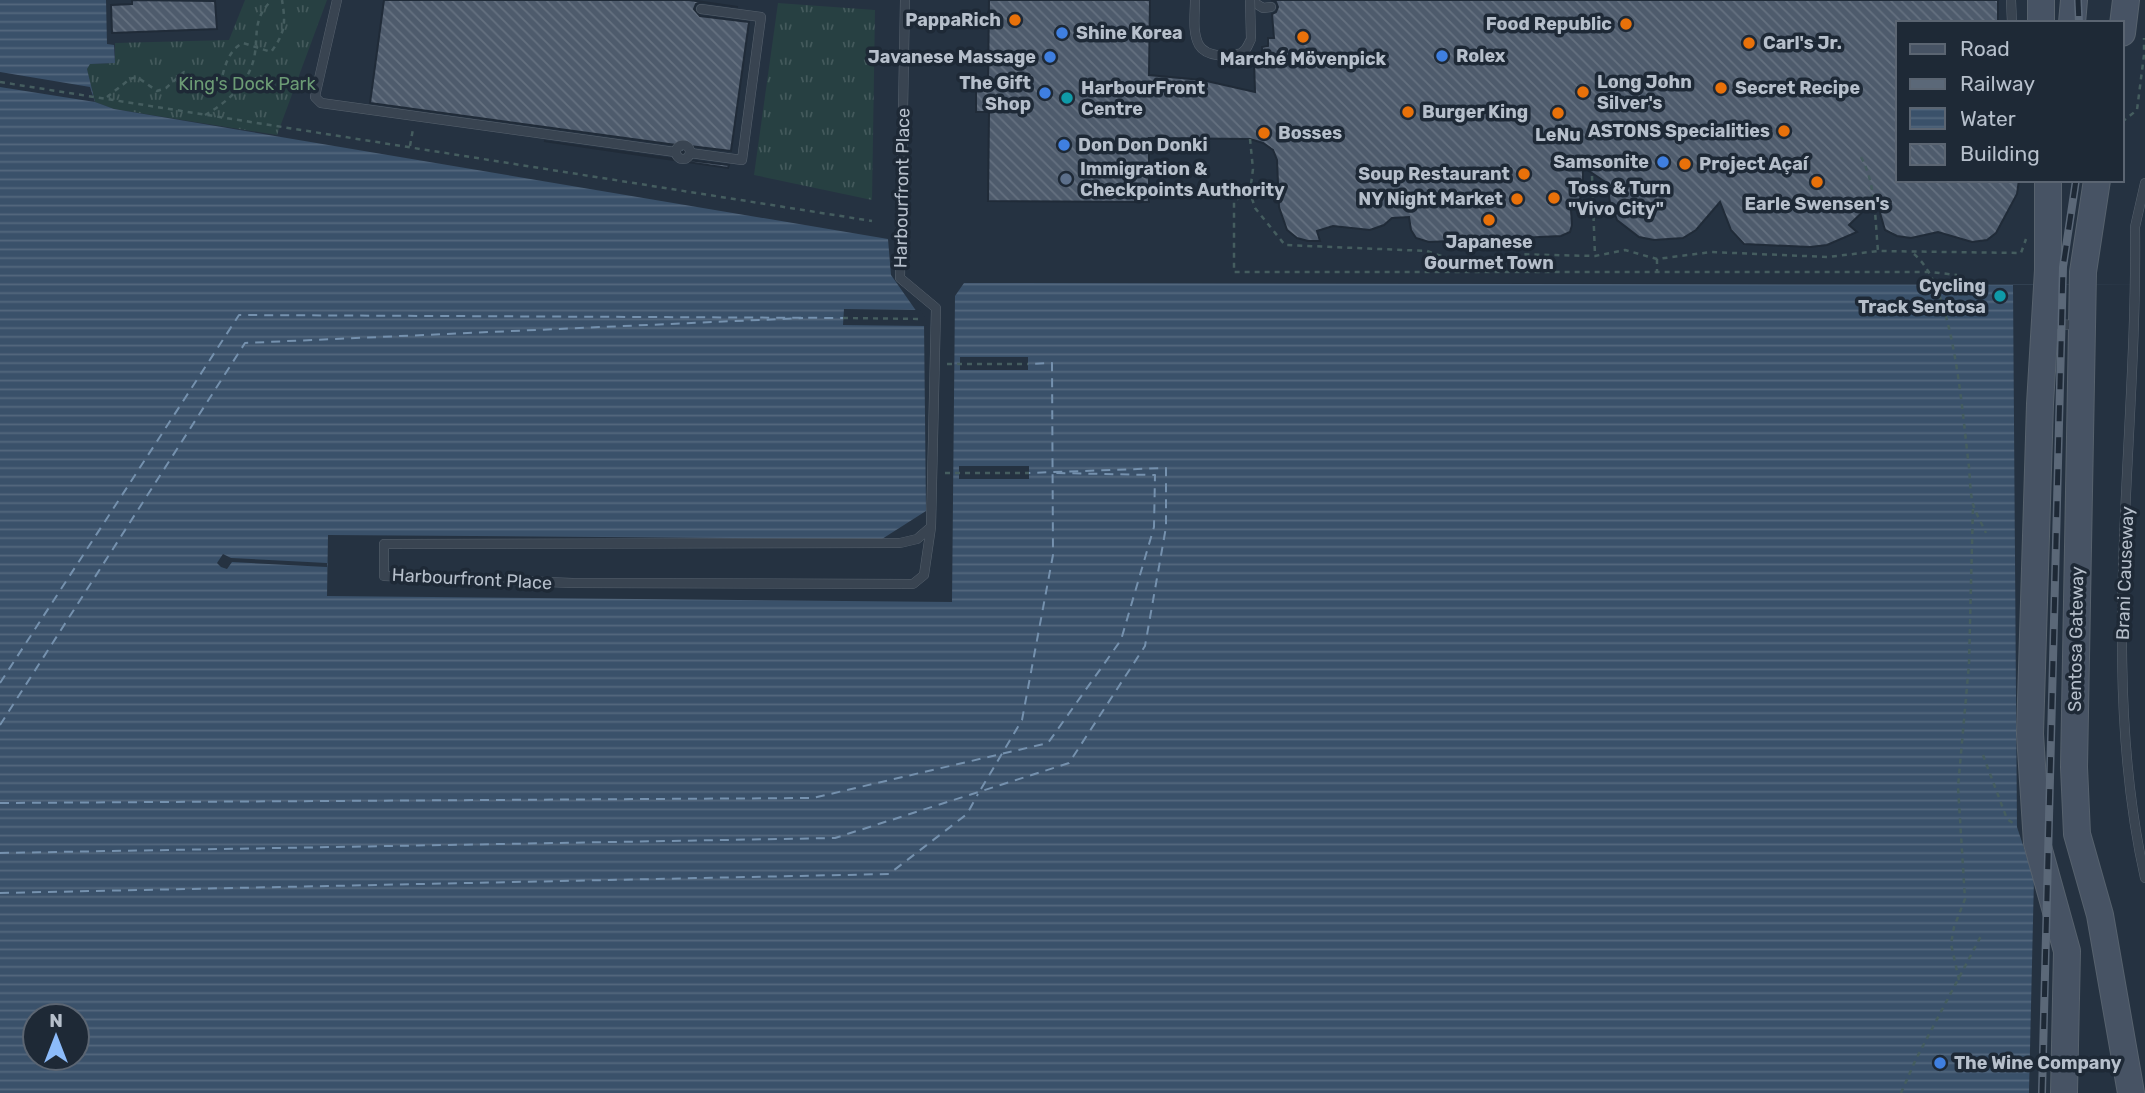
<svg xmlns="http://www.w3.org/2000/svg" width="2145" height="1093" font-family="Rubik,sans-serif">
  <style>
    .grass { fill: url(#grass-tufts) }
    .water { fill: url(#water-rules); fill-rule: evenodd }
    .pier { fill: #253241 }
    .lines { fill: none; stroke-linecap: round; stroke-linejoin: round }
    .ferry { stroke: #7591ae; stroke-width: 2; stroke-dasharray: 9 7; stroke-linecap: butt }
    .building { fill: url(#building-back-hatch); stroke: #202b38; stroke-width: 2 }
    .lane-casing { stroke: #57626e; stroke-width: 10 }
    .secondary-casing { stroke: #57626e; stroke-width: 28 }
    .path { stroke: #455d5f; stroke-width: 2.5; stroke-dasharray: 5 5; stroke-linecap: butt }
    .lane { stroke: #394451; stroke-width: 9 }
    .secondary { stroke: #475364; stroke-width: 26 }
    .rail-casing { stroke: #5b6878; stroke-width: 8 }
    .rail { stroke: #1e2936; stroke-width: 5; stroke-dasharray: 16; stroke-linecap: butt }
    .lane-bridge-casing { stroke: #57626e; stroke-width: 10; stroke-linecap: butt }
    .lane-bridge { stroke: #394451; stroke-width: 9 }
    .food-dot { fill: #e8710a; stroke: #1e2936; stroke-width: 2.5 }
    .shop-dot { fill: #3f7fe0; stroke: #1e2936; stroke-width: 2.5 }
    .culture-dot { fill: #0f9aa8; stroke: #1e2936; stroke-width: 2.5 }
    .service-dot { fill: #5c6f8a; stroke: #1e2936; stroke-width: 2.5 }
    .labels { text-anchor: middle; stroke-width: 7; stroke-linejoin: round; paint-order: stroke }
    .poi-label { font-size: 18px; font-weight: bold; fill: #b6bfcb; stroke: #1e2936; text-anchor: start }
    .park-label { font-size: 18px; fill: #6c9c75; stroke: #1e2936 }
    .street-label { font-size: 18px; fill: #b6bfcb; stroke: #1e2936 }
  </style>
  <defs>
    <pattern id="grass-tufts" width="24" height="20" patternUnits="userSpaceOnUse" patternTransform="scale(1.75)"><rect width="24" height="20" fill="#274042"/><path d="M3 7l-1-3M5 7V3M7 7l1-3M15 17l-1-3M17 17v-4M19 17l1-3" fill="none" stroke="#445a5c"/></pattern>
    <pattern id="water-rules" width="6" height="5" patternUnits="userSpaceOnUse" patternTransform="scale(1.75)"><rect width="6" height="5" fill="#3a516a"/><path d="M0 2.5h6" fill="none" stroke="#54687e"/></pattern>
    <pattern id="building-back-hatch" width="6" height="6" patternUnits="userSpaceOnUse" patternTransform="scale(1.75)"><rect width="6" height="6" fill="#4e5b6c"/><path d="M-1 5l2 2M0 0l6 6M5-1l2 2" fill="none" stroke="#657180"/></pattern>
  </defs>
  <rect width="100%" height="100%" fill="#253241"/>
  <g class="grass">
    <polygon points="245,0 327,0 277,135 114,109 95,102 87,69 89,64 115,63 115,43 229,40"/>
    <polygon points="778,3 875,10 872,200 754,175"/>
  </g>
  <path class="water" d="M 0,0 L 106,0 L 107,44 L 114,45 L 115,63 L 90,64 L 87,69 L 95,102 L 114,109 L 888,239 L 891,275 L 924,322 L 926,511 L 882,539 L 328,535 L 327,596 L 952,602 L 955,296 L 964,283 L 2145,285 L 2145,1093 L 0,1093 ZM 35,1016 L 77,1016 L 77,1058 L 35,1058 Z"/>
  <g class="pier">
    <polygon points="0,72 90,87 95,102 0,87"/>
    <polygon points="2013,285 2145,285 2145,1093 2029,1093 2034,878 2017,827"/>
    <polygon points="844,309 920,310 927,320 927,326 843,325"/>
    <rect x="960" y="357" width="68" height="13"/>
    <rect x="959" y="466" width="70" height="13"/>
    <polygon points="223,554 231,558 327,563 327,567 232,562 227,569 221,567 217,563"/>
  </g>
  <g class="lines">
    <g class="ferry">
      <polyline points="0,683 239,315 843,318"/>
      <polyline points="0,725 245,343 803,318"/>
      <polyline points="981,789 1022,720 1053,555 1052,363 1028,364"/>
      <polyline points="0,803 813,798 1048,743 1121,640 1154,527 1155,475 1054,473"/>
      <polyline points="0,853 835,838 1069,763 1145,646 1166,527 1166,468 1029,473"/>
      <polyline points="0,893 889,874 967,814 978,794"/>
    </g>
  </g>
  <g class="building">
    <polygon points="132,0 215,1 217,29 112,33 111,5 132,4"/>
    <polygon points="384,0 689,0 738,7 701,2 696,4 694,9 700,16 749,22 731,151 690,146 685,148 683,153 688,160 729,165 728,168 544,141 674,159 680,157 682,152 676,145 370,103"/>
    <polygon points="989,0 1150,0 1149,75 1202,80 1255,92 1254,60 1262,55 1262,47 1268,46 1268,38 1274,38 1272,14 1276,12 1278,7 1276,2 1271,0 1998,0 1998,23 1898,23 1898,180 2019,180 2017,194 1996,233 1987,240 1972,242 1938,232 1911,238 1897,236 1885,230 1876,199 1849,225 1857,232 1827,245 1810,247 1744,244 1731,230 1720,202 1696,230 1683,238 1654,240 1639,237 1617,220 1610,203 1607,183 1583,167 1583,192 1578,203 1571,210 1572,225 1570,232 1561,236 1429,242 1416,238 1411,230 1409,217 1392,218 1384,225 1370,230 1333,226 1317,231 1320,241 1308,241 1297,238 1287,230 1279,207 1277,160 1273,150 1263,143 1250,139 1149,138 1149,202 988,201 989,112 976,112 976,85 988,86"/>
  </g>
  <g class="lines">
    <defs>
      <g id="lane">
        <polyline points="337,0 316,92 315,97 321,103 675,152"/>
        <polyline points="905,0 900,278 936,308 931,527 924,575 913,584 573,583 384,576 384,544 900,543 917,539 931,527"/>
        <path d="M 1195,0 C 1195,14 1192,32 1199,45 C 1206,57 1230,58 1241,53 C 1247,50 1248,45 1251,39"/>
        <polyline points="1250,0 1263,8 1271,7"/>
        <polyline points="2011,0 2012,23"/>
        <circle cx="683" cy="152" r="7"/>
        <polyline points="690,153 742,160 761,17 701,9"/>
        <path d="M 2145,183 L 2135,227 C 2138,440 2098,669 2145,878"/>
        <polyline points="2047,324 2078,325"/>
      </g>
      <g id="secondary">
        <polyline points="2041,23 2041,0"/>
        <polyline points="2072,23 2074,0"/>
        <polyline points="2122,33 2126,0"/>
        <polyline points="2048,180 2048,270 2040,404 2030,734 2037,843 2067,951 2064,1093"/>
        <polyline points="2097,180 2083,272 2074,767 2077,834 2100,915 2131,1093"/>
      </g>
    </defs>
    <use href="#lane" class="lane-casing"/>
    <use href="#secondary" class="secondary-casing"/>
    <g class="path">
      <polyline points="0,82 872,221"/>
      <path d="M 107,97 L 130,79 L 137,77 L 157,91 L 166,88 L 184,72 C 197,76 202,89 216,91 L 219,88 C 224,72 226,51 243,43 L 271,52 C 285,33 286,24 282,0"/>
      <path d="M 205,115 C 226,103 246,86 253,62 C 260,38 250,21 272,0"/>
      <polyline points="2122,122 2137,110 2144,55 2144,38"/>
      <polyline points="1250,139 1253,169 1250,192 1255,208 1285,245 1427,251 1447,258 1488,262 1511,254 1595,256 1625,250 1657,259 1711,252 1828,257 1878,251 2021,253 2026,239"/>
      <polyline points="410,146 413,129"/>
      <path d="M 1861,157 C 1876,184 1875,220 1878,251"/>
      <polyline points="1592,176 1595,256"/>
      <polyline points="1250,192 1234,201 1234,272 1930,272 1957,275"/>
      <path d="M 1914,254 C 1955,288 1962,414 1969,467 C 1970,479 1970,492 1973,504 C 1976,514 1982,524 1986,533"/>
      <polyline points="1657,259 1657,273"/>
      <polyline points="843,318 923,319"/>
      <polyline points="947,364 1028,364"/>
      <polyline points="945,473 1029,473"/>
      <polyline points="1983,755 2007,819 2013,823"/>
      <polyline points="1959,980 1951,944 1954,927 1965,899 1958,787 1969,664 1973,505"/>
      <polyline points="1901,1093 1916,1059 1981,936"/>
    </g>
    <use href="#lane" class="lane"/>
    <use href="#secondary" class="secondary"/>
    <defs>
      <g id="rail">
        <polyline points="2078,0 2079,23"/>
        <polyline points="2042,1093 2063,267 2076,180"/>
      </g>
    </defs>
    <use href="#rail" class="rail-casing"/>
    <use href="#rail" class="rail"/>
    <defs>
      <polyline id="lane-bridge" points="1250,0 1251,39"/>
    </defs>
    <use href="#lane-bridge" class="lane-bridge-casing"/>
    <use href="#lane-bridge" class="lane-bridge"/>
  </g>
  <g class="food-dot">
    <circle cx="1015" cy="20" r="7"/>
    <circle cx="1626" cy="24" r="7"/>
    <circle cx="1303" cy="37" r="7"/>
    <circle cx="1749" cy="43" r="7"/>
    <circle cx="1721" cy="88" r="7"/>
    <circle cx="1583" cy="92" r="7"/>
    <circle cx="1408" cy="112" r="7"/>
    <circle cx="1558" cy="113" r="7"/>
    <circle cx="1784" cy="131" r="7"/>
    <circle cx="1264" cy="133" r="7"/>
    <circle cx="1685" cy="164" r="7"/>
    <circle cx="1524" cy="174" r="7"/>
    <circle cx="1817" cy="182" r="7"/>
    <circle cx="1554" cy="198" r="7"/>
    <circle cx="1517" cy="199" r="7"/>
    <circle cx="1489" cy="220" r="7"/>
  </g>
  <g class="shop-dot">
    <circle cx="1062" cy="33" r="7"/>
    <circle cx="1442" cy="56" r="7"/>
    <circle cx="1050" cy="57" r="7"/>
    <circle cx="1045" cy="93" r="7"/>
    <circle cx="1064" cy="145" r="7"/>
    <circle cx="1663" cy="162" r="7"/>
    <circle cx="1940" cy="1063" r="7"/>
  </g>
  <g class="culture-dot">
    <circle cx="1067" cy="98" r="7"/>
    <circle cx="2000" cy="296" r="7"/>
  </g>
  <circle class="service-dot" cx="1066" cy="179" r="7"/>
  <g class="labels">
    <g class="poi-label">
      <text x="1001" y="26" text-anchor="end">PappaRich</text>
      <text x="1612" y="30" text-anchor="end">Food Republic</text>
      <text x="1076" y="39">Shine Korea</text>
      <text x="1763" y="49">Carl's Jr.</text>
      <text x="1456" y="62">Rolex</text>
      <text x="1036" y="63" text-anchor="end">Javanese Massage</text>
      <text x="1303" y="65" text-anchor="middle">Marché Mövenpick</text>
      <text x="1597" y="88">Long John<tspan x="1597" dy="21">Silver's</tspan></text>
      <text x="1031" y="89" text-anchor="end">The Gift<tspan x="1031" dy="21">Shop</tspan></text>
      <text x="1081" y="94">HarbourFront<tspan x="1081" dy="21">Centre</tspan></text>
      <text x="1735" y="94">Secret Recipe</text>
      <text x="1422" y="118">Burger King</text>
      <text x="1770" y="137" text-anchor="end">ASTONS Specialities</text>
      <text x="1278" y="139">Bosses</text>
      <text x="1558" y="141" text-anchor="middle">LeNu</text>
      <text x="1078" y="151">Don Don Donki</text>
      <text x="1649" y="168" text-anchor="end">Samsonite</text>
      <text x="1699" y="170">Project Açaí</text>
      <text x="1080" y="175">Immigration &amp;<tspan x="1080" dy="21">Checkpoints Authority</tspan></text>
      <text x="1510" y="180" text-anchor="end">Soup Restaurant</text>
      <text x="1568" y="194">Toss &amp; Turn<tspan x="1568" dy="21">"Vivo City"</tspan></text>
      <text x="1503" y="205" text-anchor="end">NY Night Market</text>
      <text x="1817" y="210" text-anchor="middle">Earle Swensen's</text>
      <text x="1489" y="248" text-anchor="middle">Japanese<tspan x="1489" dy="21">Gourmet Town</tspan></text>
      <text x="1986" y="292" text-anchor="end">Cycling<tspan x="1986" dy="21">Track Sentosa</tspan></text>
      <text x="1954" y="1069">The Wine Company</text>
    </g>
    <g class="park-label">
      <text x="247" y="90">King's Dock Park</text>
    </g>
    <g class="street-label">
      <text transform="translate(902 188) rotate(-89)" y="6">Harbourfront Place</text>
      <text transform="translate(2125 573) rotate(-88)" y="6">Brani Causeway</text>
      <text transform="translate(472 579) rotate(3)" y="6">Harbourfront Place</text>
      <text transform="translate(2076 639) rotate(-89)" y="6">Sentosa Gateway</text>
    </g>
  </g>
  <rect x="1896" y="21" width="228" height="161" fill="#1e2936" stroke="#5b6572" stroke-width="2"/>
  <rect x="1910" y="44" width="35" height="10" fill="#475364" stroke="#5b6572" stroke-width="2"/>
  <text x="1960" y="56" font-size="21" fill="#b6bfcb">Road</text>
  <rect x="1910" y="79" width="35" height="10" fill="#5b6878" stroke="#5b6572" stroke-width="2"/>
  <text x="1960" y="91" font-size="21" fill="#b6bfcb">Railway</text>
  <rect x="1910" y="108" width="35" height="21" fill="url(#water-rules)" stroke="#5b6572" stroke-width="2"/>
  <text x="1960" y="126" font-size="21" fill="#b6bfcb">Water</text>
  <rect x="1910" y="144" width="35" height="21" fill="url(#building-back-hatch)" stroke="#5b6572" stroke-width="2"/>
  <text x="1960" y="161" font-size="21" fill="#b6bfcb">Building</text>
  <g transform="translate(56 1037)"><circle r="33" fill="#1e2936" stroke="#5b6572" stroke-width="2"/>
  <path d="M0-5L12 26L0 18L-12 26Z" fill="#8cbbfa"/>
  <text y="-10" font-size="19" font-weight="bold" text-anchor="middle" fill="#b6bfcb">N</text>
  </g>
</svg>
